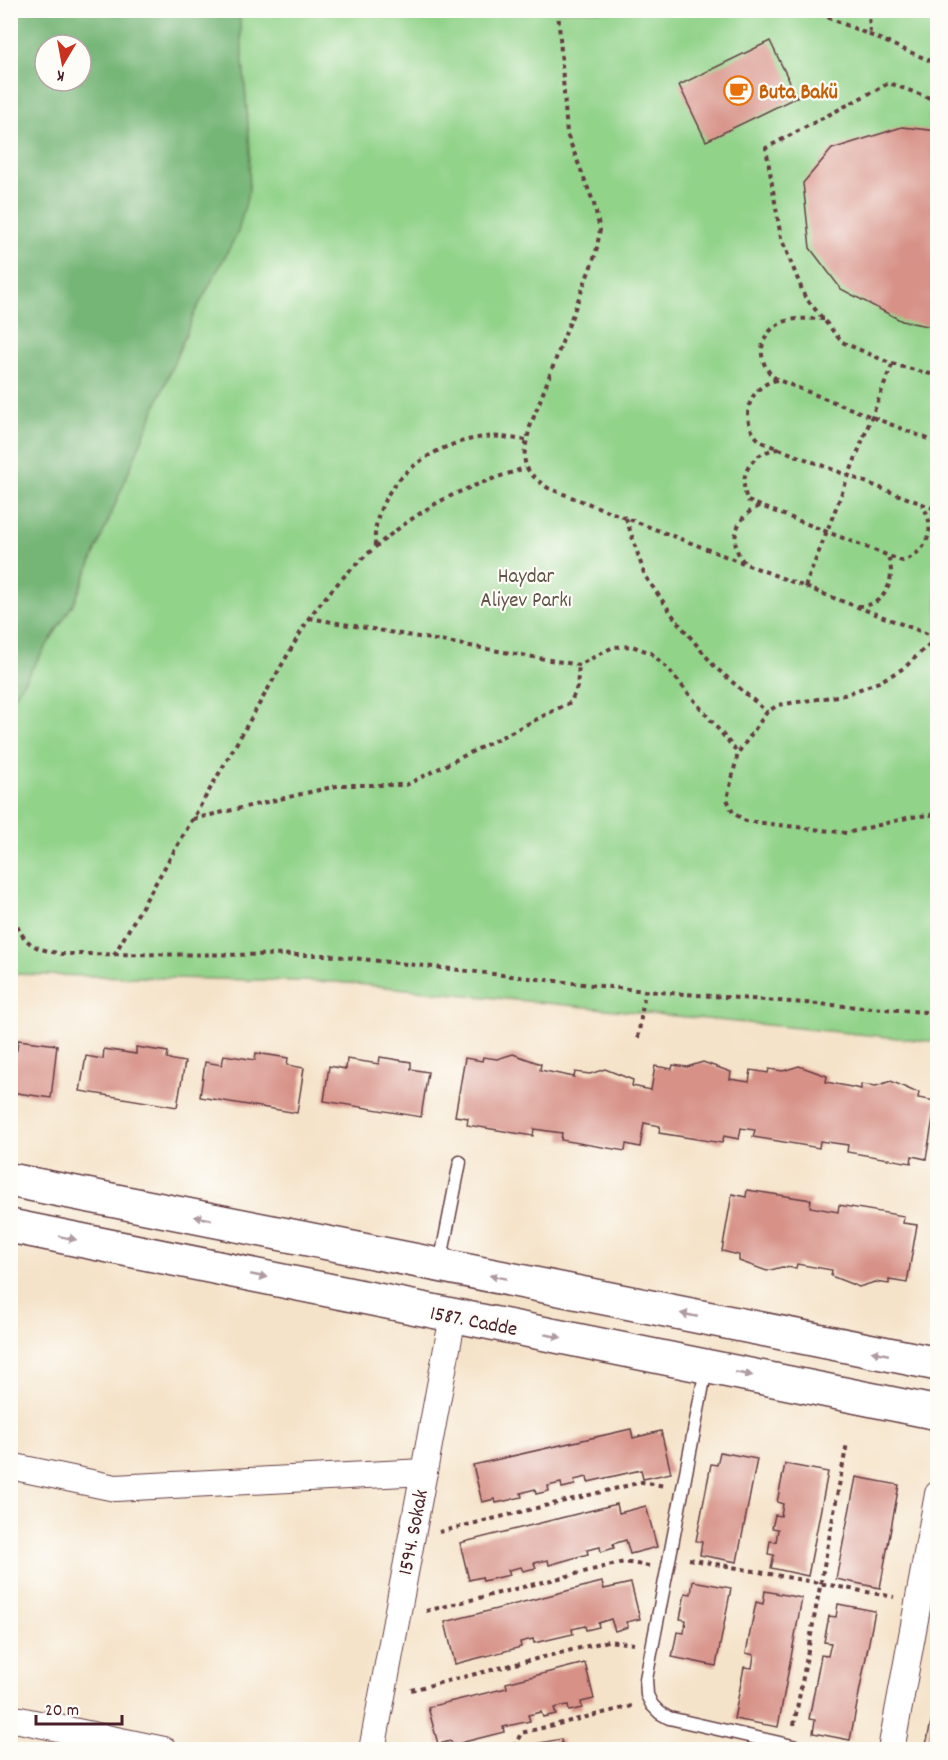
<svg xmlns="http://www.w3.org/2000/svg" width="948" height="1760" font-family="Dekko,sans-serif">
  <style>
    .green { fill: #92d38a; stroke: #6e795a; stroke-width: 1.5 }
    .forest { fill: #75b576; stroke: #606a50; stroke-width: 1.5; fill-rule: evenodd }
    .building { fill: #d79187 }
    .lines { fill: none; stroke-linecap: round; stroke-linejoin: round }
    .service-casing { stroke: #643c43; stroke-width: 15 }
    .minor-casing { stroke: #643c43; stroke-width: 28 }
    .secondary-casing { stroke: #643c43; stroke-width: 36 }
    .path { stroke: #643c43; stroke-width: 4; stroke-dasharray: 4.5 4.5; stroke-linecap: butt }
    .service { stroke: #fff; stroke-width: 12 }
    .minor { stroke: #fff; stroke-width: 26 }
    .secondary { stroke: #fff; stroke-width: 33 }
    .oneway { fill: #ae9aa0 }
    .labels { text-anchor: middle; stroke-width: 4.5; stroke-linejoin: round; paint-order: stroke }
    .food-label { font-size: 21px; font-weight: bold; fill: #c56008; stroke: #fdfcf7; text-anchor: start }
    .park-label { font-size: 21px; fill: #605548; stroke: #fdfcf7 }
    .street-label { font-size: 21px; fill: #4a1f2b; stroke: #fdfcf7 }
  </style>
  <rect width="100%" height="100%" fill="#fdfcf7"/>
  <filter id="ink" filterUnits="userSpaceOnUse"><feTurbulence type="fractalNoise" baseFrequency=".0167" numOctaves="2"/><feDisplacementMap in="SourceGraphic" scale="12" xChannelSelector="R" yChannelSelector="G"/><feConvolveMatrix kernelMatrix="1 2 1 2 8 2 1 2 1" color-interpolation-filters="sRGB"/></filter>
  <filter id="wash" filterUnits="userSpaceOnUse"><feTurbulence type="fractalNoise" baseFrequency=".008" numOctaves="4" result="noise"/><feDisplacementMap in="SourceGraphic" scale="24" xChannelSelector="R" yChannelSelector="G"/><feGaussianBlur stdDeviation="1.35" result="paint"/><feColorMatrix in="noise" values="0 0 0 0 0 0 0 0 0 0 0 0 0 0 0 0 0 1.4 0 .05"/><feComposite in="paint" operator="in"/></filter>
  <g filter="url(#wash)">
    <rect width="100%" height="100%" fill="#f5e3c9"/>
    <polygon class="green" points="239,11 937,11 937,1042 336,982 11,974 10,702 75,601 194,314 238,232 250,150"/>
    <path class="forest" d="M 11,10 L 239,11 L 250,150 L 249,191 L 238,232 L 194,314 L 75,601 L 11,702 ZM 45,45 L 81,45 L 81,81 L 45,81 Z"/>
    <g id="blocks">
      <g class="building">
        <polygon points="770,41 797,97 706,141 679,85"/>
        <polygon points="902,127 938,131 938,328 902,321 841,289 810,248 803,183 832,149"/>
        <polygon points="18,1040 57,1045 51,1098 10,1092 10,1050 17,1050"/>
        <polygon points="136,1047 168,1052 167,1059 185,1062 177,1107 80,1091 86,1056 103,1059 104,1049 136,1054"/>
        <polygon points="256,1053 288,1058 287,1065 304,1068 297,1113 200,1097 205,1062 222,1065 224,1055 255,1060"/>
        <polygon points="513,1054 541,1064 540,1070 574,1077 575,1072 590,1074 605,1069 633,1080 632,1086 651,1090 655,1066 672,1069 673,1065 687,1067 703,1062 731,1072 730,1079 749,1082 751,1070 768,1073 769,1069 783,1071 799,1066 827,1076 826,1082 861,1089 861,1084 876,1086 891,1081 913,1091 919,1092 918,1098 936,1101 926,1159 912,1156 911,1163 847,1152 848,1145 820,1141 819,1148 753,1137 755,1130 741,1128 739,1139 724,1136 722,1143 659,1133 660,1126 644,1123 640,1147 626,1144 625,1151 561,1140 562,1133 534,1129 533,1136 467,1125 468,1118 455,1116 465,1058 482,1061 483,1057 497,1059"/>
        <polygon points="380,1057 411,1062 411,1069 428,1072 421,1117 324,1101 329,1066 346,1069 347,1059 379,1064"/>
        <polygon points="747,1190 811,1200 810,1207 838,1212 839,1205 904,1216 903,1223 917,1225 907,1283 889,1280 889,1284 875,1282 859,1287 831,1276 832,1270 797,1264 796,1268 782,1267 767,1271 739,1261 739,1255 722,1251 732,1194 746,1197"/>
        <polygon points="631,1429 633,1438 661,1431 671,1473 643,1479 641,1470 588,1482 587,1477 574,1480 575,1485 562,1488 561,1483 548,1486 549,1491 536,1494 535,1489 521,1493 522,1497 496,1503 495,1499 482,1502 473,1465"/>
        <polygon points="720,1452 757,1459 737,1562 700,1555 702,1542 696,1541 711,1464 717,1465"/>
        <polygon points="785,1464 828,1472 808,1576 771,1568 774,1555 768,1554 770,1541 776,1542 778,1529 772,1528 775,1515 781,1516 783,1504 777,1502"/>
        <polygon points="856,1477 899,1485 880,1588 836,1579"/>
        <polygon points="617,1504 619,1513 646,1506 657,1547 630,1554 626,1540 613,1544 614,1548 601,1552 600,1547 587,1550 588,1554 549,1565 548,1560 534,1563 536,1568 523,1571 521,1567 508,1570 510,1575 496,1578 483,1581 482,1577 469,1580 460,1543"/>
        <polygon points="693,1581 731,1588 716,1666 672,1657 677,1632 684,1633 686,1620 680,1619 685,1593 691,1594"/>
        <polygon points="602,1582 604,1589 631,1583 640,1619 626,1622 628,1627 615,1631 611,1619 598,1623 599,1627 586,1630 585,1626 572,1629 573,1634 534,1643 533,1639 520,1642 521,1647 455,1664 445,1622"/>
        <polygon points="765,1591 802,1598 778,1727 734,1719 744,1667 752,1668 754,1655 746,1653 756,1602 763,1604"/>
        <polygon points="838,1604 875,1611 850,1740 813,1733 815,1720 809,1719 821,1655 828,1656 831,1643 824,1642 829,1616 836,1617"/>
        <polygon points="585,1663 594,1699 581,1702 582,1708 569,1711 568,1705 554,1708 556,1714 543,1717 541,1712 528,1715 530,1721 503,1727 504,1732 452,1745 451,1741 438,1744 428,1707 507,1688 506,1683"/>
        <polygon points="936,1694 938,1749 925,1749 934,1709"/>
        <polygon points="561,1739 563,1749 535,1749 534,1744"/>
      </g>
    </g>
  </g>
  <g filter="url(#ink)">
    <use href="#blocks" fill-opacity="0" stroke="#643c43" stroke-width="1.5"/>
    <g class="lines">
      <defs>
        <g id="service">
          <polyline points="440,1264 460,1162"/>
          <polyline points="706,1369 646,1679 647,1695 652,1705 660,1713 669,1718 810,1750"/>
        </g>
        <g id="minor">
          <polyline points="10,1466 115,1488 424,1472"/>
          <polyline points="10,1718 164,1750"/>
          <polyline points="372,1750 453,1316"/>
          <polyline points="891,1750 938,1494"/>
        </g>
        <g id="secondary">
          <polyline points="10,1180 938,1364"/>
          <polyline points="10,1226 938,1413"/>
        </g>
      </defs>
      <use href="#service" class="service-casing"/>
      <use href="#minor" class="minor-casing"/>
      <use href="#secondary" class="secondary-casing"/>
      <g class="path">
        <path d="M 558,10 L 567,134 L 594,204 L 600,230 L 596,253 L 530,427 C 522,460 519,468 548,488 L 938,638"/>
        <polyline points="811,10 938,64"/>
        <polyline points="869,10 870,35"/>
        <polyline points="938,101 889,83 766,148 781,238 805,297 842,342 892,364 938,376"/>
        <path d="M 824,319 C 810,319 794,317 781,323 C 756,335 756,366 778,380 L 938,443"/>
        <path d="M 777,380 C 747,386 738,422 761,442 L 938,510"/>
        <path d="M 779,449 C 752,451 736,476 748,501 L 902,561 C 927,553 938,528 922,505"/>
        <polyline points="626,518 645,576 676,620 715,667 767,712"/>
        <path d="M 375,546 C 371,486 429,443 485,437 C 498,435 513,439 527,440"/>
        <path d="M 744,562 C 727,543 736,514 761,506"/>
        <polyline points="805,587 892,365"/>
        <path d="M 858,606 C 885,607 897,579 888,557"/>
        <polyline points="309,618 579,665 613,647 632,646 651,653 669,670 738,753"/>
        <polyline points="936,638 904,668 879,682 844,695 778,705 767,712 738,753 727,799 733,813 746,821 847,833 911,817 938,814"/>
        <polyline points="193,819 341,785 406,785 571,702 577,687 579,665"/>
        <path d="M 17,926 C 28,948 39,949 62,954 L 326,955 L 645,991 L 938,1013"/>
        <path d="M 114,955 L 309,618 C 342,574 381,538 427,509 C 457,490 492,479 525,468"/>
        <polyline points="638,1038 645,991"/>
        <polyline points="439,1532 642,1482 665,1486"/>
        <polyline points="689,1559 894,1597"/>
        <polyline points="426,1611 624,1562 649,1566"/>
        <polyline points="411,1690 608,1641 634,1644"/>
        <polyline points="794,1725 847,1443"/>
        <polyline points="495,1750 516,1744 521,1733 632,1706"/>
      </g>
      <use href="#service" class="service"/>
      <use href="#minor" class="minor"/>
      <use href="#secondary" class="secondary"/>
    </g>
    <defs><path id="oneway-solid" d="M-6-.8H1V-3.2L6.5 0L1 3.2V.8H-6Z" transform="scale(1.5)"/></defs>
    <g class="oneway">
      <use href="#oneway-solid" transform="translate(203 1218) rotate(-169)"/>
      <use href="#oneway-solid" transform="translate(68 1238) rotate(12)"/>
      <use href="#oneway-solid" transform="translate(259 1276) rotate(11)"/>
      <use href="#oneway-solid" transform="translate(498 1277) rotate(-169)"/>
      <use href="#oneway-solid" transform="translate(689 1315) rotate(-169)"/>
      <use href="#oneway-solid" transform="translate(553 1336) rotate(11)"/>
      <use href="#oneway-solid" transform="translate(880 1353) rotate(-169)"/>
      <use href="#oneway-solid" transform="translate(744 1374) rotate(11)"/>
    </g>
  </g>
  <defs>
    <symbol id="cafe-ring" viewBox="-11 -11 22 22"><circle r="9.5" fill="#fdfcf7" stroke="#e8710a" stroke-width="1.5"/><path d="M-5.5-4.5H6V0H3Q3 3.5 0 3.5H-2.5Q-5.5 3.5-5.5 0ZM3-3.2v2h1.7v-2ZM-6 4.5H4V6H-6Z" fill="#e8710a"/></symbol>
  </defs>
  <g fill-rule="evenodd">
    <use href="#cafe-ring" x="722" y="74" width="33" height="33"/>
  </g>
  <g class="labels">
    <g class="food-label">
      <text x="759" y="98">Buta Bakü</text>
    </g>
    <g class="park-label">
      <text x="526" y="582">Haydar<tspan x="526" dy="24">Aliyev Parkı</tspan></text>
    </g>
    <g class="street-label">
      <text transform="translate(474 1320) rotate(11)" y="7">1587. Cadde</text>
      <text transform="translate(412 1532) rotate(-79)" y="7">1594. Sokak</text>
    </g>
  </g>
  <rect width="948" height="1760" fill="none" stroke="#fdfcf7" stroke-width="36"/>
  <g transform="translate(63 63) rotate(190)"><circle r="28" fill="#fdfcf7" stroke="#b5a4a5" stroke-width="1.5"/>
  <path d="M0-4.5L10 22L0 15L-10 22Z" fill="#c8321e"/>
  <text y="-9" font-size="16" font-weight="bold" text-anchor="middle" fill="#4a1f2b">K</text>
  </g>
  <path d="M36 1715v9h86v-9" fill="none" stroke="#4a1f2b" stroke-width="3"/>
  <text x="45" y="1715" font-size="18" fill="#4a1f2b" stroke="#fdfcf7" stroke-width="4.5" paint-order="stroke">20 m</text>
</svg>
